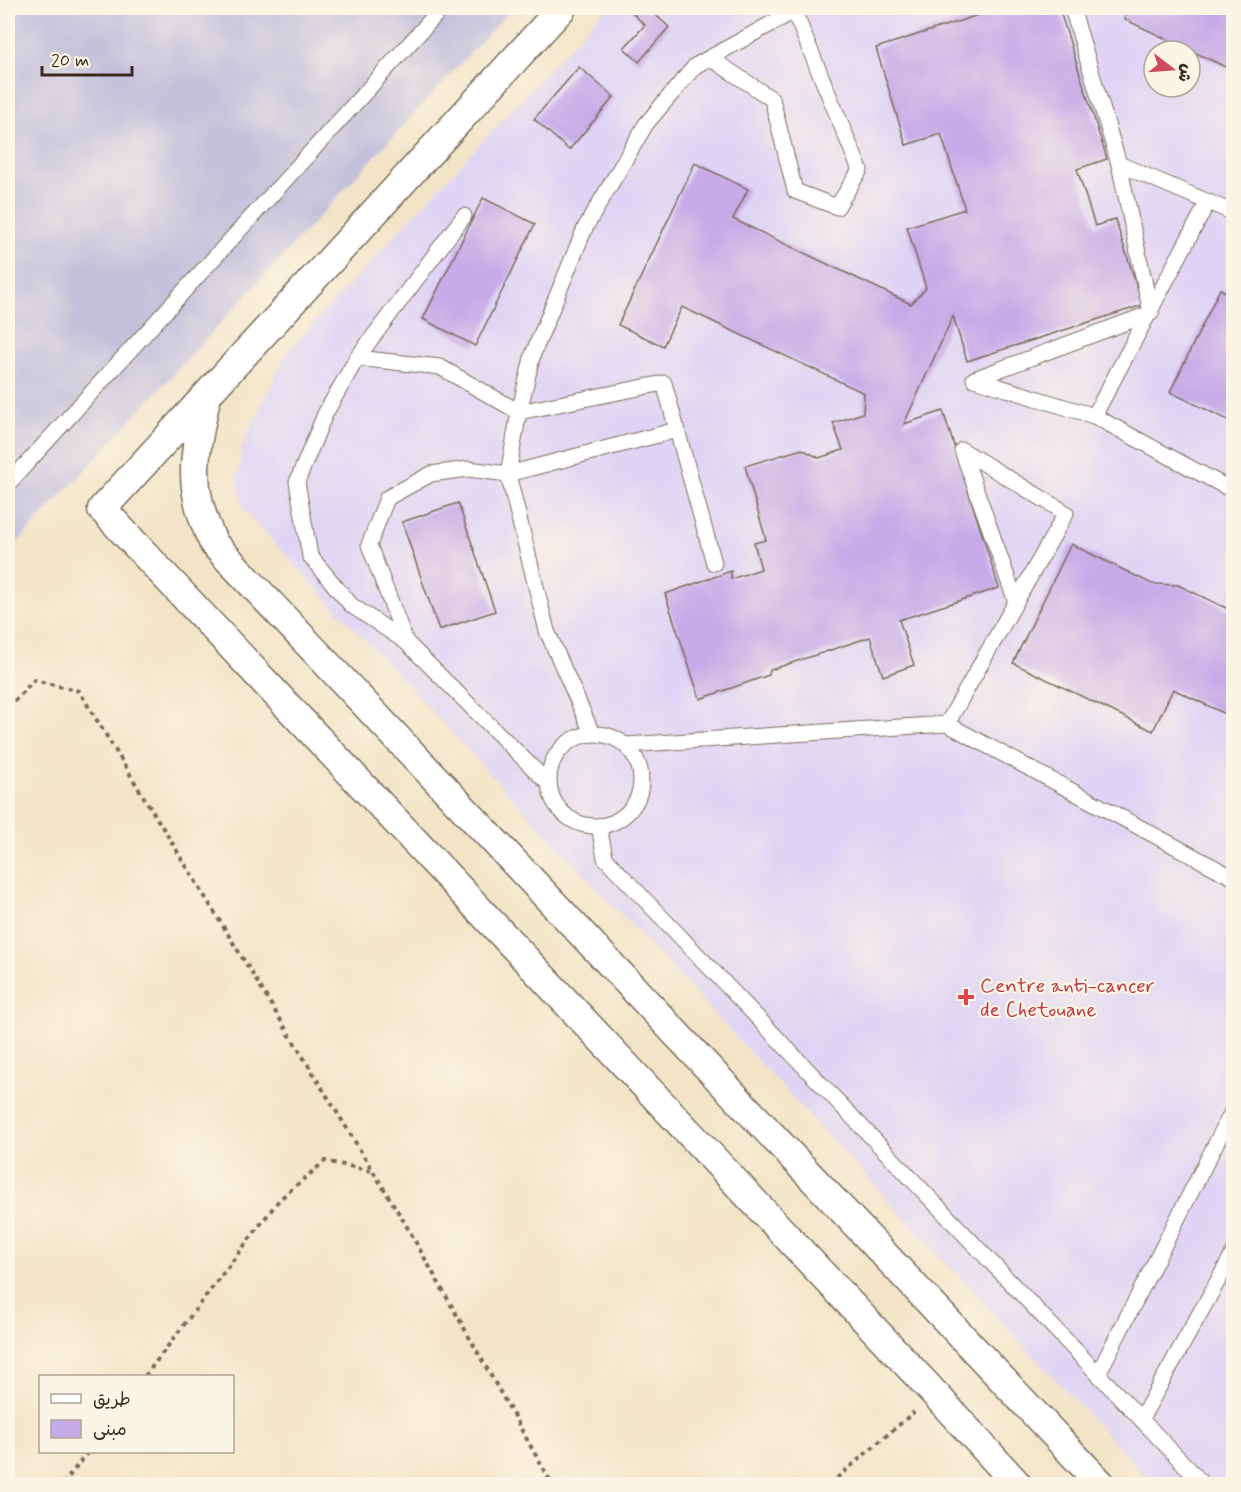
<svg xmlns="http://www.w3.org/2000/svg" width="1241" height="1492" font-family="Mynerve,'Playpen Sans Arabic',sans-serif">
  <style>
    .built { fill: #dfd4f5; fill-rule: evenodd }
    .industrial { fill: #c3c0db }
    .building { fill: #c7abe8 }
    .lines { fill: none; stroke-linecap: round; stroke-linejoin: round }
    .service-casing { stroke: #7b6b5a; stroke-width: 17 }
    .minor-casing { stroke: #7b6b5a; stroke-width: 31 }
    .path { stroke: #7b6b5a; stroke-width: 4; stroke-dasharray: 4.5 4.5; stroke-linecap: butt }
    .service { stroke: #fff; stroke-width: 15 }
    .minor { stroke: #fff; stroke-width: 28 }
    .health-dot { fill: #e0444e; stroke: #fcf5e5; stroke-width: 2 }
    .labels { text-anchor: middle; stroke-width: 4.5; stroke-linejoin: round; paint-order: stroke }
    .health-label { font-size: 21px; fill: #be3a42; stroke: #fcf5e5; text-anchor: start }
  </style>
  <rect width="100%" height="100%" fill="#fcf5e5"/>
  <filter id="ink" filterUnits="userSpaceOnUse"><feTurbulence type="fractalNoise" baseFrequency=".0167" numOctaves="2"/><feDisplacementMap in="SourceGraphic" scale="12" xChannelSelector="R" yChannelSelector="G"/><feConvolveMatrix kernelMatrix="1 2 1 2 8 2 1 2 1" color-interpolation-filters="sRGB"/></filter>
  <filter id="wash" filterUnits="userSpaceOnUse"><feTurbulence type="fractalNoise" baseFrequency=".008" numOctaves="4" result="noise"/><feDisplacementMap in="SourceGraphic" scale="24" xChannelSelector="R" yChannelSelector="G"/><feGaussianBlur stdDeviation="1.35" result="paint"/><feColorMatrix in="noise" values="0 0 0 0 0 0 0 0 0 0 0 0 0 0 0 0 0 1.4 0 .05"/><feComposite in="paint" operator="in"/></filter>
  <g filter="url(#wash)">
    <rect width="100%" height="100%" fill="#f3e4c8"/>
    <path class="built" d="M 606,8 L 1233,8 L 1233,1484 L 1153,1484 L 243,509 L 237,477 L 243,445 L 286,353 ZM 1154,51 L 1190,51 L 1190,87 L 1154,87 Z"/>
    <polygon class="industrial" points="8,8 512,8 8,553"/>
    <g id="blocks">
      <g class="building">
        <polygon points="637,8 648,8 669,27 639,62 624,48 645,25 632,13"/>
        <polygon points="1000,8 1059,8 1107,159 1077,169 1095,226 1115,219 1143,305 967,361 953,316 904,424 943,411 999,588 899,620 914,665 883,676 870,637 770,670 769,675 700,699 665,594 731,571 731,579 761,569 754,543 766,540 745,466 802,449 819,458 843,450 833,423 863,413 864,393 682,307 663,346 618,325 695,163 748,189 733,219 911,304 926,288 907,227 965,209 941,134 906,145 876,48"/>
        <polygon points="1130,8 1234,8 1234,71 1124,19"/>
        <polygon points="579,67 614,97 569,150 534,119"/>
        <polygon points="483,198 535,224 475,346 423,319"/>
        <polygon points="1220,289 1234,296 1234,423 1170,392"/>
        <polygon points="458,503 495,611 439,630 402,522"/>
        <polygon points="1071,544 1152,584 1178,585 1228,609 1234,599 1234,718 1173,689 1153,731 1013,663"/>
      </g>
    </g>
  </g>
  <g filter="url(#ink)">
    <use href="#blocks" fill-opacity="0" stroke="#7b6b5a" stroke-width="1.5"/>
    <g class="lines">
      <defs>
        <g id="service">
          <polyline points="1072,8 1119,164 1234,213"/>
          <polyline points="710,58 772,99 795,191 837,207 860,170 794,11 800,8"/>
          <polyline points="1119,164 1151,313"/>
          <polyline points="1208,202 1094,416 1226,487"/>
          <polyline points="464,216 357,358 440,367 519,412 508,474 677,430"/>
          <polyline points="357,358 325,414 297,482 310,556 351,605 406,642 369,545 387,498 431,474 468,469 508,474 547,631 592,733"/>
          <polyline points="1094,416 974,379 1151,313"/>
          <polyline points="8,484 442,8"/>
          <polyline points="714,563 664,383 519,412 533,354 585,228 646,124 695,66 794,11"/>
          <polyline points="406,642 549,784"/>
          <polyline points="947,724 1066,513 962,450 1016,602"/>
          <circle cx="595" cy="780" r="46"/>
          <polyline points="626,745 947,724 1234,878"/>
          <polyline points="599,826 605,858 1203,1484"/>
          <polyline points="1098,1374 1234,1108"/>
          <polyline points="1141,1419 1234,1252"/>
        </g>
        <g id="minor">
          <polyline points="562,8 102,509 935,1394 1017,1484"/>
          <path d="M 206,398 C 194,458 186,486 214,544 L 1101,1484"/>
        </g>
      </defs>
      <use href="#service" class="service-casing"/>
      <use href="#minor" class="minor-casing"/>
      <g class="path">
        <polyline points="8,708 34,680 79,691 406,1225 552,1484"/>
        <polyline points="145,1376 279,1200 325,1161 372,1171"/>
        <polyline points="63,1484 88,1452"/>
        <polyline points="830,1484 914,1412"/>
      </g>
      <use href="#service" class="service"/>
      <use href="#minor" class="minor"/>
    </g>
  </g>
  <path class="health-dot" d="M963 988h6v6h6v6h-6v6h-6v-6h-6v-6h6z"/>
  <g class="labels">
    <g class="health-label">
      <text x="980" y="992">Centre anti-cancer<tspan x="980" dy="24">de Chetouane</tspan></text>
    </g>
  </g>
  <rect width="1241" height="1492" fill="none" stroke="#fcf5e5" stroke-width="30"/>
  <rect x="39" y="1375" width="195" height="78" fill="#fcf5e5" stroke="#afa495" stroke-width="1.5"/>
  <rect x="51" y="1394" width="30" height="9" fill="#ffffff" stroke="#afa495" stroke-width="1.5"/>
  <text x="93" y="1405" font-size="18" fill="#3b2a1e">طريق</text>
  <rect x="51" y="1420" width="30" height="18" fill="#c7abe8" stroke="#afa495" stroke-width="1.5"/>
  <text x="93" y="1435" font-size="18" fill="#3b2a1e">مبنى</text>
  <g transform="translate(1172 69) rotate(107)"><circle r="28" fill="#fcf5e5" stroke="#afa495" stroke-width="1.5"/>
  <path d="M0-4.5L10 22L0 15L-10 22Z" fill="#d1495b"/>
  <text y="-9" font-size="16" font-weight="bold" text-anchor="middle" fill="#3b2a1e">ش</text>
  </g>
  <path d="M42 66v9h90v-9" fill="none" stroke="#3b2a1e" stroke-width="3"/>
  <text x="51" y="66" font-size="18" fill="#3b2a1e" stroke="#fcf5e5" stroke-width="4.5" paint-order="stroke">20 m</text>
</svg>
